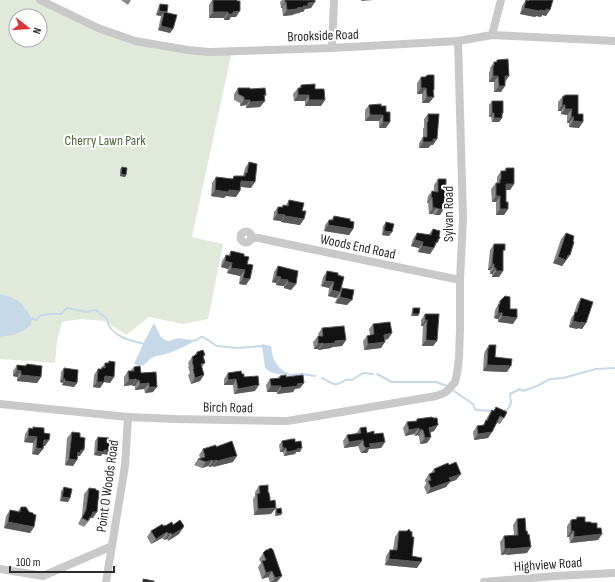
<svg xmlns="http://www.w3.org/2000/svg" width="615" height="582" font-family="'Sofia Sans Condensed',sans-serif">
  <style>
    .green { fill: #e1e9da; fill-rule: evenodd }
    .water { fill: #c6d9e9 }
    .lines { fill: none; stroke-linecap: round; stroke-linejoin: round }
    .stream { stroke: #c6d9e9; stroke-width: 2 }
    .minor { stroke: #c9c9c9; stroke-width: 8 }
    .wall { fill: #898989 }
    .shaded-wall { fill: #5a5a5a }
    .building { fill: #131313; stroke: #5a5a5a }
    .labels { text-anchor: middle; stroke-width: 4; stroke-linejoin: round; paint-order: stroke }
    .street-label { font-size: 14px; fill: #2c2c2c; stroke: #fff }
    .park-label { font-size: 14px; fill: #4d653c; stroke: #fff }
  </style>
  <rect width="100%" height="100%" fill="#fff"/>
  <path class="green" d="M 0,0 L 45,0 L 110,29 L 150,44 L 232,51 L 192,237 L 223,244 L 208,319 L 183,324 L 149,317 L 126,335 L 105,321 L 81,319 L 62,322 L 57,341 L 55,363 L 0,359 ZM 16,16 L 40,16 L 40,40 L 16,40 Z"/>
  <g class="water">
    <path d="M 0,294 C 18,298 23,303 32,319 L 31,325 C 26,329 20,333 13,335 C 9,336 5,335 0,337 Z"/>
    <path d="M 154,323 L 161,337 L 165,340 L 169,341 L 178,338 L 192,340 L 193,342 C 185,346 178,350 169,353 C 164,355 159,355 154,357 C 146,360 146,369 134,364 L 145,340 Z"/>
    <path d="M 262,344 L 271,346 C 272,350 272,354 273,357 C 275,363 281,370 287,373 L 286,375 C 279,374 271,374 265,368 Z"/>
  </g>
  <g class="lines">
    <g class="stream">
      <path d="M 30,318 L 36,320 L 41,315 L 52,314 L 61,314 L 67,308 L 86,312 L 96,310 L 107,319 C 109,336 131,341 145,344"/>
      <polyline points="191,341 197,340 201,337 203,337 217,346 238,348 262,346 262,347"/>
      <polyline points="285,373 289,375 302,374 315,376"/>
      <polyline points="377,374 392,382 436,382 447,386"/>
      <path d="M 322,378 C 326,380 330,383 334,384 C 342,386 342,377 352,380 L 363,373 L 373,374"/>
      <polyline points="451,389 473,404 475,409 477,410 493,411"/>
      <polyline points="504,411 508,409 511,403 510,394 520,389 523,391 537,386 550,379 563,378 596,369 615,368"/>
    </g>
    <g class="minor">
      <polyline points="40,0 98,28 135,41 188,50 209,52 332,48 458,41 492,35 615,41"/>
      <polyline points="492,35 501,0"/>
      <polyline points="332,48 334,0"/>
      <circle cx="246" cy="237" r="5.5"/>
      <polyline points="251,238 259,238 277,242 460,280"/>
      <polyline points="0,404 128,417 175,419 287,421 324,415 436,396 444,393 448,390 455,382 457,374 459,358 460,328 460,280 463,218 458,41"/>
      <polyline points="0,569 43,576 112,546"/>
      <polyline points="106,582 125,466 128,417"/>
      <polyline points="484,582 555,576 615,573"/>
    </g>
  </g>
  <g class="wall">
    <polygon points="121,0 131,0 128,5"/>
    <polygon points="212,0 237,0 236,17 231,17 229,20 224,20 224,18 209,18 209,5"/>
    <polygon points="282,0 315,0 311,8 305,9 303,12 301,12 299,13 294,14 293,15 283,16 282,8 281,8 280,2"/>
    <polygon points="526,0 553,0 546,16 542,15 541,17 536,16 535,17 520,14 522,6"/>
    <polygon points="160,4 167,13 173,29 170,33 158,30 161,16 156,15 158,8"/>
    <polygon points="497,60 509,76 505,81 501,92 494,92 494,82 489,82 489,72 490,71 490,68 494,62 496,62"/>
    <polygon points="426,76 434,90 429,103 422,103 422,94 417,94 417,83 421,77 425,77"/>
    <polygon points="301,85 315,89 321,106 305,106 305,101 294,101 293,94 298,88 299,88"/>
    <polygon points="238,88 250,89 264,98 260,107 246,108 246,105 240,106 240,103 234,100 234,94"/>
    <polygon points="565,95 578,114 579,128 569,127 569,123 567,123 567,115 561,114 561,111 558,111 558,102 563,96 564,96"/>
    <polygon points="492,101 503,113 502,115 502,118 499,122 492,122 491,117 489,117 489,105"/>
    <polygon points="369,105 381,106 386,128 379,128 379,121 365,121 365,110"/>
    <polygon points="428,114 433,145 431,145 428,148 419,148 419,143 423,137 423,129 424,127 424,119"/>
    <polygon points="249,162 251,188 240,187 236,197 226,196 224,198 211,196 212,183 216,177 232,179 234,176 243,176 245,168"/>
    <polygon points="122,167 126,175 125,177 120,176 120,169"/>
    <polygon points="506,168 514,184 510,190 506,190 506,202 508,209 504,215 496,215 496,202 492,202 491,189 496,183 497,183 497,177 501,171 504,171"/>
    <polygon points="438,179 446,188 447,192 447,199 444,204 440,215 435,215 432,214 429,214 428,203 427,203 428,196 432,191 434,191 434,185"/>
    <polygon points="289,200 302,211 304,219 300,225 281,222 281,221 273,220 274,212 278,207 282,207 283,205 286,205"/>
    <polygon points="334,216 350,221 353,229 349,235 324,231 325,225 329,220 331,220"/>
    <polygon points="386,222 389,236 382,235 383,226"/>
    <polygon points="433,229 440,238 430,254 418,252 419,248 411,246 413,239 417,233 428,235"/>
    <polygon points="566,233 570,255 562,266 553,263 561,239"/>
    <polygon points="494,244 505,250 503,252 503,271 499,277 492,277 492,274 490,274 490,270 488,270 490,250"/>
    <polygon points="231,251 244,256 247,264 246,285 239,284 240,276 227,273 228,269 221,267 222,261 226,255 228,256"/>
    <polygon points="278,266 296,284 291,290 284,288 284,286 276,285 276,283 272,282 274,272"/>
    <polygon points="327,271 338,275 347,305 335,303 337,298 328,296 329,288 321,286 323,277"/>
    <polygon points="581,298 586,323 582,329 578,328 577,329 569,327 571,318 574,314 577,304"/>
    <polygon points="500,301 510,309 513,324 498,322 498,319 494,318 495,310"/>
    <polygon points="413,308 419,314 418,316 411,316 412,310"/>
    <polygon points="425,314 437,341 433,346 422,346 423,326 421,326 421,320"/>
    <polygon points="373,324 392,333 388,339 385,340 381,348 364,350 363,341 367,336 370,335 369,329"/>
    <polygon points="322,328 346,340 342,346 332,347 331,348 318,350 318,349 314,349 313,342 318,336 319,336 318,334"/>
    <polygon points="489,345 495,357 507,372 483,371 484,354 485,351"/>
    <polygon points="197,352 205,355 203,357 205,363 202,367 200,381 191,384 188,375 190,373 188,367 189,366 188,363 192,357 194,356"/>
    <polygon points="109,361 114,377 110,383 104,382 100,388 93,387 94,375 98,369 101,369 105,363 107,363"/>
    <polygon points="27,364 41,377 37,383 17,381 17,377 13,376 13,371 17,365 25,366"/>
    <polygon points="134,367 141,373 156,372 153,392 145,393 144,389 135,390 135,386 132,386 132,385 124,386 124,377 128,371 130,371"/>
    <polygon points="64,368 77,383 74,387 62,385 63,383 60,382 61,372"/>
    <polygon points="228,373 242,374 255,391 234,394 233,385 224,385 224,379"/>
    <polygon points="280,376 286,377 304,383 300,388 295,389 293,392 277,394 277,392 267,392 266,385 270,379 278,378"/>
    <polygon points="496,407 504,418 500,424 497,423 488,438 474,440 473,432 477,426 483,425 488,416 492,410 493,411"/>
    <polygon points="417,419 434,431 430,433 431,437 427,443 420,444 419,436 418,436 418,435 415,436 414,434 405,436 403,428 407,422 416,421"/>
    <polygon points="33,427 44,433 49,440 45,446 43,446 43,449 38,455 32,454 33,443 24,442 25,434 29,428 32,429"/>
    <polygon points="360,428 367,433 374,434 385,442 381,448 369,449 367,453 361,453 360,451 358,446 344,448 343,441 347,435 356,434"/>
    <polygon points="72,432 80,437 80,456 78,456 73,466 65,465 67,438"/>
    <polygon points="98,437 109,444 114,451 111,455 102,454 101,456 94,455 95,441"/>
    <polygon points="282,441 295,442 300,452 296,452 295,454 284,456 283,452 280,452 279,445"/>
    <polygon points="216,447 233,462 213,467 213,466 209,467 208,466 202,468 194,465 198,459 200,458 199,455 203,449"/>
    <polygon points="449,465 461,474 456,480 450,482 446,487 427,494 424,487 426,484 425,480 429,474 430,474 434,469"/>
    <polygon points="259,486 268,492 270,501 271,514 254,515 253,499 255,496 255,492"/>
    <polygon points="64,487 70,498 68,502 60,501 61,491"/>
    <polygon points="89,488 93,518 91,518 84,527 78,524 82,516 84,494"/>
    <polygon points="21,507 33,514 34,527 30,533 4,528 6,516 10,510 18,511"/>
    <polygon points="276,509 282,513 281,515 275,516 275,511"/>
    <polygon points="577,517 585,522 591,523 597,528 602,534 598,540 570,543 569,537 567,537 567,526 571,520 576,519"/>
    <polygon points="517,519 527,553 506,555 506,554 501,555 500,542 504,536 514,535 513,525"/>
    <polygon points="173,525 183,528 179,534 168,541 167,539 164,540 162,538 151,544 147,537 151,531 163,526 165,526"/>
    <polygon points="399,531 407,531 412,537 412,556 417,568 385,565 386,556 390,550 393,550 395,537"/>
    <polygon points="266,550 267,550 277,582 270,582 268,577 262,579 258,567 261,563 259,559"/>
  </g>
  <g class="shaded-wall">
    <polygon points="362,0 373,0 361,1"/>
    <polygon points="285,2 286,2 282,8 281,8"/>
    <polygon points="315,2 311,8 305,9 303,12 301,12 299,13 294,14 293,15 283,16 287,10 303,6 308,3"/>
    <polygon points="524,8 540,10 546,9 550,10 546,16 542,15 541,17 536,16 535,17 520,14"/>
    <polygon points="159,11 164,12 161,16 156,15"/>
    <polygon points="240,11 236,17 231,17 229,20 224,20 228,14 233,12"/>
    <polygon points="213,12 228,12 224,18 209,18"/>
    <polygon points="161,26 173,29 170,33 158,30"/>
    <polygon points="493,76 498,76 494,82 489,82"/>
    <polygon points="505,76 509,76 505,82"/>
    <polygon points="499,86 505,86 501,92 494,92"/>
    <polygon points="421,88 426,88 422,94 417,94"/>
    <polygon points="264,95 266,95 262,101 265,101 260,107 246,108 250,102"/>
    <polygon points="298,95 309,95 305,101 294,101"/>
    <polygon points="427,97 434,97 429,103 422,103"/>
    <polygon points="244,100 250,100 246,105 240,106"/>
    <polygon points="309,100 325,100 321,106 305,106"/>
    <polygon points="562,105 565,105 561,111 558,111"/>
    <polygon points="565,109 572,109 567,115 561,114"/>
    <polygon points="492,113 494,113 491,117 489,117"/>
    <polygon points="370,115 383,115 379,121 365,121"/>
    <polygon points="571,117 574,117 569,123 567,123"/>
    <polygon points="494,118 502,118 499,122 492,122"/>
    <polygon points="573,121 583,122 579,128 569,127"/>
    <polygon points="383,122 390,122 386,128 379,128"/>
    <polygon points="433,139 437,139 433,145 431,145 428,148 419,148 423,142"/>
    <polygon points="121,174 126,175 125,177 120,176"/>
    <polygon points="241,181 255,182 251,188 237,186"/>
    <polygon points="506,184 514,184 510,190 502,190"/>
    <polygon points="215,190 229,190 240,191 236,197 226,196 224,198 211,196"/>
    <polygon points="496,196 500,196 496,202 492,202"/>
    <polygon points="431,197 432,197 428,203 427,203"/>
    <polygon points="433,208 436,208 432,214 429,214"/>
    <polygon points="439,209 444,209 440,215 435,215"/>
    <polygon points="500,209 508,209 504,215 496,215"/>
    <polygon points="277,214 285,215 281,221 273,220"/>
    <polygon points="285,216 304,219 300,225 281,222"/>
    <polygon points="328,225 353,229 349,235 324,231"/>
    <polygon points="384,231 392,232 389,236 382,235"/>
    <polygon points="440,238 433,248 434,248 430,254 418,252 422,246"/>
    <polygon points="415,240 423,242 419,248 411,246"/>
    <polygon points="568,255 570,255 562,266 553,263 558,257"/>
    <polygon points="225,261 232,263 228,269 221,267"/>
    <polygon points="492,264 494,264 490,270 488,270"/>
    <polygon points="231,268 245,270 240,276 227,273"/>
    <polygon points="494,268 496,268 492,274 490,274"/>
    <polygon points="496,271 503,271 499,277 492,277"/>
    <polygon points="276,276 281,277 276,283 272,282"/>
    <polygon points="243,278 250,279 246,285 239,284"/>
    <polygon points="280,279 288,280 284,286 276,285"/>
    <polygon points="325,281 334,282 329,288 321,286"/>
    <polygon points="288,282 296,284 291,290 284,288"/>
    <polygon points="332,290 340,292 336,298 328,296"/>
    <polygon points="340,297 352,300 347,305 335,303"/>
    <polygon points="498,313 502,313 498,319 494,318"/>
    <polygon points="413,314 419,314 418,316 411,316"/>
    <polygon points="502,316 517,318 513,324 498,322"/>
    <polygon points="425,320 427,320 423,326 421,326"/>
    <polygon points="573,321 581,322 586,323 582,329 578,328 577,329 569,327"/>
    <polygon points="392,333 388,339 380,341 384,335"/>
    <polygon points="346,340 342,346 332,347 331,348 318,350 323,344"/>
    <polygon points="426,340 437,341 433,346 422,346"/>
    <polygon points="385,342 381,348 364,350 368,344"/>
    <polygon points="323,343 318,349 314,349 318,344"/>
    <polygon points="487,365 511,366 507,372 483,371"/>
    <polygon points="17,370 21,371 17,377 13,376"/>
    <polygon points="21,375 41,377 37,383 17,381"/>
    <polygon points="204,375 200,381 191,384 195,378"/>
    <polygon points="105,376 114,377 110,383 104,382 100,388 93,387 97,382"/>
    <polygon points="63,378 65,379 63,383 60,382"/>
    <polygon points="136,379 132,385 124,386 129,380"/>
    <polygon points="236,379 233,385 224,385 228,380"/>
    <polygon points="136,380 139,380 135,386 132,386"/>
    <polygon points="65,381 77,383 74,387 62,385"/>
    <polygon points="149,383 144,389 135,390 140,384"/>
    <polygon points="304,383 300,388 295,389 293,392 277,394 281,388 297,384"/>
    <polygon points="259,385 255,391 234,394 238,389"/>
    <polygon points="271,386 281,386 277,392 267,392"/>
    <polygon points="149,387 157,387 153,392 145,393"/>
    <polygon points="438,425 434,431 425,434 429,428"/>
    <polygon points="419,428 414,434 405,436 409,430"/>
    <polygon points="422,429 418,435 415,436 419,430"/>
    <polygon points="423,430 419,436 418,436 422,431"/>
    <polygon points="492,432 488,438 474,440 478,434"/>
    <polygon points="28,436 37,437 33,443 24,442"/>
    <polygon points="431,437 427,443 420,444 425,438"/>
    <polygon points="44,440 49,440 45,446 39,446"/>
    <polygon points="363,440 358,446 344,448 349,442"/>
    <polygon points="385,442 381,448 369,449 367,453 361,453 366,448 369,444"/>
    <polygon points="36,448 43,449 38,455 32,454"/>
    <polygon points="283,448 286,448 283,452 280,452"/>
    <polygon points="302,448 300,452 296,452 295,454 284,456 287,452 297,449"/>
    <polygon points="81,450 84,450 80,456 78,456 78,452"/>
    <polygon points="104,450 114,451 111,455 102,454 101,456 94,455 97,451"/>
    <polygon points="237,456 233,462 213,467 217,461"/>
    <polygon points="69,459 77,460 73,466 65,465"/>
    <polygon points="212,460 208,466 202,468 206,462"/>
    <polygon points="217,460 213,466 209,467 213,461"/>
    <polygon points="461,474 456,480 450,482 446,487 427,494 431,488 449,478"/>
    <polygon points="62,497 70,498 68,502 60,501"/>
    <polygon points="276,508 271,514 254,515 258,509"/>
    <polygon points="93,512 97,512 93,518 91,518"/>
    <polygon points="282,513 281,515 275,516 277,514"/>
    <polygon points="8,522 34,527 30,533 4,528"/>
    <polygon points="184,526 179,534 168,541 172,535"/>
    <polygon points="571,531 574,531 569,537 567,537"/>
    <polygon points="167,532 162,538 151,544 156,539"/>
    <polygon points="171,533 167,539 164,540 168,534"/>
    <polygon points="602,534 598,540 570,543 574,537"/>
    <polygon points="531,547 527,553 506,555 510,549"/>
    <polygon points="510,548 506,554 501,555 505,549"/>
    <polygon points="389,559 421,562 417,568 385,565"/>
    <polygon points="272,571 268,577 262,579 266,573"/>
    <polygon points="282,576 277,582 272,582 275,578"/>
  </g>
  <g class="building">
    <polygon points="213,0 237,0 237,1 240,1 240,11 233,12 233,14 228,14 228,12 213,12"/>
    <polygon points="285,0 315,0 315,2 308,3 308,6 303,6 304,7 297,8 297,9 287,10 286,2 285,2"/>
    <polygon points="526,0 529,1 529,0 553,0 550,10 546,9 545,11 540,10 539,11 524,8"/>
    <polygon points="160,4 168,5 167,12 159,11"/>
    <polygon points="164,12 177,15 173,29 161,26"/>
    <polygon points="508,59 509,76 505,76 505,86 499,86 498,76 493,76 493,66 494,66 494,62 497,62 497,60"/>
    <polygon points="428,75 434,75 434,90 433,90 434,97 427,97 426,88 421,88 421,77 426,77 426,76"/>
    <polygon points="315,84 315,89 324,89 325,100 309,100 309,95 298,95 298,88 301,88 301,85"/>
    <polygon points="238,88 250,88 250,89 265,88 266,95 264,95 265,101 250,102 250,100 244,100 244,97 238,94"/>
    <polygon points="565,95 578,95 578,114 583,114 583,122 573,121 574,117 571,117 572,109 565,109 565,105 562,105 563,96 565,96"/>
    <polygon points="492,101 503,101 503,113 502,113 502,118 494,118 494,113 492,113"/>
    <polygon points="381,104 381,106 386,106 386,112 390,112 390,122 383,122 383,115 370,115 369,105"/>
    <polygon points="428,114 439,114 437,139 433,139 433,142 423,142 423,137 427,137 427,123 428,121"/>
    <polygon points="249,162 257,164 255,182 241,181 240,191 229,190 228,192 215,190 216,177 233,179 234,176 245,176 245,173 247,173"/>
    <polygon points="122,167 127,168 126,175 121,174"/>
    <polygon points="506,168 514,168 514,184 506,184 506,202 508,202 508,209 500,209 500,196 496,196 496,183 500,183 500,179 501,179 501,171 506,171"/>
    <polygon points="438,179 446,179 446,188 448,188 447,192 449,193 447,199 446,199 446,201 444,201 444,209 439,209 436,208 433,208 432,197 431,197 432,191 438,192"/>
    <polygon points="289,200 304,203 302,211 306,211 304,219 285,216 285,215 277,214 278,207 283,207 283,205 288,206"/>
    <polygon points="334,216 350,219 350,221 354,222 353,229 328,225 329,220 333,220"/>
    <polygon points="386,222 394,224 392,232 384,231"/>
    <polygon points="433,229 440,231 439,236 440,238 438,239 438,242 436,242 434,248 422,246 423,242 415,240 417,233 431,235"/>
    <polygon points="566,233 574,236 573,241 574,242 570,255 568,255 566,260 558,257"/>
    <polygon points="494,244 505,244 505,250 503,250 503,271 496,271 496,268 494,268 494,264 492,264"/>
    <polygon points="231,251 244,254 244,256 249,257 247,264 253,265 250,279 243,278 245,270 231,268 232,263 225,261 226,255 230,256"/>
    <polygon points="278,266 298,271 296,284 288,282 288,280 280,279 281,277 276,276"/>
    <polygon points="327,271 338,273 338,275 344,277 340,292 332,290 334,282 325,281"/>
    <polygon points="342,288 354,290 352,300 340,297"/>
    <polygon points="505,296 510,297 510,309 517,309 517,318 502,316 502,313 498,313 499,304 500,304 500,301"/>
    <polygon points="581,298 593,302 586,323 581,322 581,323 573,321 575,312 577,312"/>
    <polygon points="413,308 420,308 419,314 413,314"/>
    <polygon points="425,314 439,314 437,341 426,340 427,320 425,320"/>
    <polygon points="390,322 392,333 384,335 385,342 368,344 367,336 374,334 373,324"/>
    <polygon points="344,326 346,340 335,341 335,343 323,344 323,343 318,344 318,336 323,336 322,328"/>
    <polygon points="489,345 496,345 495,357 512,359 511,366 487,365 488,348 489,348"/>
    <polygon points="203,350 205,355 203,356 205,363 201,364 204,375 195,378 193,369 194,369 192,361 193,361 192,357 197,354 197,352"/>
    <polygon points="109,361 115,362 114,377 105,376 104,382 97,382 98,369 102,369 102,367 105,368 105,363 109,363"/>
    <polygon points="27,364 42,366 41,377 21,375 21,371 17,370 17,365 26,366"/>
    <polygon points="140,366 141,373 156,372 157,387 149,387 149,383 140,384 139,380 136,380 136,379 129,380 128,371 134,371 134,367"/>
    <polygon points="64,368 78,370 77,383 65,381 65,379 63,378"/>
    <polygon points="241,371 242,374 244,374 244,377 258,376 259,385 238,389 236,379 228,380 228,373"/>
    <polygon points="286,375 286,377 303,375 304,383 297,384 298,386 281,388 281,386 271,386 270,379 280,378 280,376"/>
    <polygon points="496,407 507,412 504,418 500,416 492,432 478,434 477,426 484,425 486,420 487,421 492,410 494,411"/>
    <polygon points="432,417 433,418 437,418 438,425 429,428 431,437 425,438 423,430 422,431 422,429 419,430 419,428 409,430 407,422 417,421 417,419"/>
    <polygon points="33,427 44,428 44,433 50,434 49,440 44,440 43,449 36,448 37,437 28,436 29,428 33,429"/>
    <polygon points="366,427 367,433 374,431 374,434 383,433 385,442 369,444 371,447 366,448 364,446 363,440 349,442 347,435 361,433 360,428"/>
    <polygon points="72,432 80,433 80,437 85,438 84,450 81,450 80,453 78,452 77,460 69,459"/>
    <polygon points="98,437 109,438 109,444 115,445 114,451 104,450 104,452 97,451"/>
    <polygon points="292,439 295,439 295,442 301,441 302,448 297,449 297,450 287,452 286,448 283,448 282,441"/>
    <polygon points="232,441 237,456 217,461 217,460 213,461 212,460 206,462 198,459 205,457 203,449 216,445 216,447"/>
    <polygon points="456,462 461,474 449,478 451,481 431,488 428,481 431,480 429,474 435,472 434,469 448,463 449,465"/>
    <polygon points="268,485 268,492 269,493 270,498 270,501 275,500 276,508 258,509 257,494 260,493 259,486"/>
    <polygon points="64,487 72,489 70,498 62,497"/>
    <polygon points="89,488 96,489 96,490 99,491 97,512 93,512 91,517 90,517 88,521 82,518 86,510"/>
    <polygon points="21,507 26,507 29,512 33,513 33,514 36,515 34,527 8,522 10,510 20,512"/>
    <polygon points="281,508 282,513 277,514 276,509"/>
    <polygon points="577,517 585,517 585,522 591,522 591,523 597,523 597,528 601,528 602,534 574,537 574,531 571,531 571,520 577,519"/>
    <polygon points="525,518 526,531 527,531 528,535 529,534 531,547 510,549 510,548 505,549 504,536 518,535 517,519"/>
    <polygon points="180,520 184,526 183,527 183,528 172,535 171,533 168,534 167,532 156,539 151,531 161,525 162,524 163,526 165,525 165,526 172,522 173,525"/>
    <polygon points="409,529 410,531 412,532 412,537 414,537 412,556 422,558 421,562 389,559 390,550 397,550 399,531 407,531"/>
    <polygon points="271,548 273,550 282,576 275,578 272,571 266,573 262,561 266,560 263,553 266,550 267,550"/>
    <polygon points="143,579 154,581 154,582 143,582"/>
  </g>
  <g class="labels">
    <g class="street-label">
      <text transform="translate(323 35) rotate(-2)" y="5">Brookside Road</text>
      <text transform="translate(448 214) rotate(-90)" y="5">Sylvan Road</text>
      <text transform="translate(358 246) rotate(12)" y="5">Woods End Road</text>
      <text transform="translate(228 407) rotate(1)" y="5">Birch Road</text>
      <text transform="translate(107 486) rotate(-82)" y="5">Point O Woods Road</text>
      <text transform="translate(548 564) rotate(-4)" y="5">Highview Road</text>
    </g>
    <g class="park-label">
      <text x="105" y="145">Cherry Lawn Park</text>
    </g>
  </g>
  <g transform="translate(28 28) rotate(107)"><circle r="19" fill="#ffffff" stroke="#ababab"/>
  <path d="M0-3L7 15L0 10L-7 15Z" fill="#dc3537"/>
  <text y="-6" font-size="11" font-weight="bold" text-anchor="middle" fill="#2c2c2c">N</text>
  </g>
  <path d="M10 566v6h104v-6" fill="none" stroke="#2c2c2c" stroke-width="2"/>
  <text x="16" y="566" font-size="12" fill="#2c2c2c" stroke="#ffffff" stroke-width="3" paint-order="stroke">100 m</text>
</svg>
